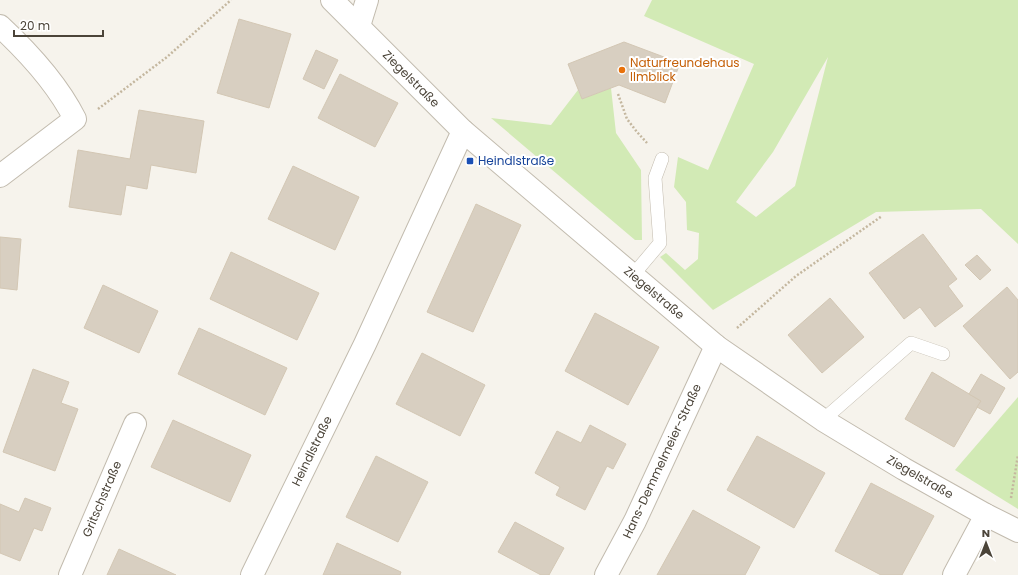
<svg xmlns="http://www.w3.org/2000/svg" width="1018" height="575" font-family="Poppins,sans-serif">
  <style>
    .green { fill: #d2eab5; fill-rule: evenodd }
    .building { fill: #d8cfc1; stroke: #d3c7b4 }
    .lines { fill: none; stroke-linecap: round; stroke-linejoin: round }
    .lane-casing { stroke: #c2bbae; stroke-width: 14 }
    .street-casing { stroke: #c2bbae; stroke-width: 24 }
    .path { stroke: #c4b79f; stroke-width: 2.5; stroke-dasharray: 2 2; stroke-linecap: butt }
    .lane { stroke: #fff; stroke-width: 13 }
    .street { stroke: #fff; stroke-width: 22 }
    .food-dot { fill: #e8710a; stroke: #fff; stroke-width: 1.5 }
    .transit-dot { fill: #1a4fb4; stroke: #fff; stroke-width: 1.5 }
    .labels { text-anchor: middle; stroke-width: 4; stroke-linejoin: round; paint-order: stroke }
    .food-label { font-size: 12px; fill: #c56008; stroke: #fff; text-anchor: start }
    .street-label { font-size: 12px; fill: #4b4439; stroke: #fff }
    .transit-label { font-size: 12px; fill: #164399; stroke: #fff; text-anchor: start }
  </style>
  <rect width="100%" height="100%" fill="#f6f3ec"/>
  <g class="green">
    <path d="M 652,0 L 1018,0 L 1018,244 L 981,209 L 876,212 L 713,310 L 660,257 L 666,253 L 685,270 L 698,259 L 699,233 L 687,230 L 686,202 L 674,187 L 678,157 L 708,170 L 754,64 L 644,16 ZM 828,57 L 795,186 L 756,217 L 736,202 L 773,152 Z"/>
    <polygon points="611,88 616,133 641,170 642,240 635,240 491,118 551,125 578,90 582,99"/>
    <polygon points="1018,397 1018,509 955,470"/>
  </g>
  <g class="building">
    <polygon points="239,19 291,34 269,108 217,93"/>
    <polygon points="624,42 680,63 665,103 619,85 582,99 568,64"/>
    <polygon points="316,50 338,60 324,89 303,79"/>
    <polygon points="340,74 398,103 375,147 318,118"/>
    <polygon points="139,110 204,121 196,173 151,165 147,189 126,185 121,215 69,207 78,150 130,159"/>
    <polygon points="293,166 359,197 335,250 268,219"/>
    <polygon points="476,204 521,225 473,332 427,312"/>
    <polygon points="923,234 957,279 948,286 963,306 935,327 920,307 904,319 869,273"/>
    <polygon points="0,237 21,239 17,290 0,288"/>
    <polygon points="231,252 319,293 297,340 210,299"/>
    <polygon points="977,255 991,270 980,280 965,265"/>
    <polygon points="103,285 158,311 139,353 84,328"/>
    <polygon points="1007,287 1018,300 1018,372 1010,379 963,326"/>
    <polygon points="830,298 864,337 822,373 788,335"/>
    <polygon points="595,313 659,347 628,405 565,371"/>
    <polygon points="199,328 287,368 265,415 178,374"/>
    <polygon points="422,353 485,385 460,436 396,404"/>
    <polygon points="33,369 69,382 61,403 78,409 55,471 3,452"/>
    <polygon points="932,372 981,401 954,447 905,419"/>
    <polygon points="981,374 1005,388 990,414 977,407 981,401 969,394"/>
    <polygon points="173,420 251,455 230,502 151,467"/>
    <polygon points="590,425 626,444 613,469 607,466 585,510 556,495 560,487 535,473 557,431 581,443"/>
    <polygon points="757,436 825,473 794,528 727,490"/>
    <polygon points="376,456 428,482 398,542 346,517"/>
    <polygon points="871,483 934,516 902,575 881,575 835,551"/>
    <polygon points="25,498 51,508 42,531 34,528 20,561 0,553 0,504 19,512"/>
    <polygon points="693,510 760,547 745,575 657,575"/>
    <polygon points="515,522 564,548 549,575 541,575 498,552"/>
    <polygon points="337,543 401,572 400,575 323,575"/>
    <polygon points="119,549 176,575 107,575"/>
  </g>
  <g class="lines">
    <defs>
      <g id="lane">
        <polyline points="633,275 660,243 655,178 662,159"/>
        <polyline points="823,420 911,343 943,354"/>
      </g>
      <g id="street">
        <polyline points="332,0 463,131 716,346 823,420 904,469 986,515 1018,531"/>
        <path d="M 0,26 C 29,53 57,83 75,119 L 0,176"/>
        <polyline points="359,26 367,0"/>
        <polyline points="70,575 135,424"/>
        <polyline points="252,575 365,344 463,131"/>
        <polyline points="606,575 635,521 716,346"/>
        <polyline points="954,575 986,515"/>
      </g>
    </defs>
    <use href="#lane" class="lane-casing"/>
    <use href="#street" class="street-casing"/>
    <g class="path">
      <polyline points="618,94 627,119 637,132 647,143"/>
      <polyline points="98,109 167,57 231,0"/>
      <polyline points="737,328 796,276 882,216"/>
      <polyline points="1011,498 1018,455"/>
    </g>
    <use href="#lane" class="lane"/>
    <use href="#street" class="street"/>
  </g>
  <circle class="food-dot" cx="622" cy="70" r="4"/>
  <rect class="transit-dot" x="466" y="157" width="8" height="8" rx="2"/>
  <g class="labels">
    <g class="food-label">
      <text x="630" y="67">Naturfreundehaus<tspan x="630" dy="14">Ilmblick</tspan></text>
    </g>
    <g class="street-label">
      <text transform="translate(411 79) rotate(45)" y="4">Ziegelstraße</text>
      <text transform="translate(654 293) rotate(40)" y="4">Ziegelstraße</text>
      <text transform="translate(312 451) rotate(-64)" y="4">Heindlstraße</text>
      <text transform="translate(662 461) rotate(-65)" y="4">Hans-Demmelmeier-Straße</text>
      <text transform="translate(920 477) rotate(30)" y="4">Ziegelstraße</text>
      <text transform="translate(102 499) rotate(-67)" y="4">Gritschstraße</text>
    </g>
    <g class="transit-label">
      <text x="478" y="165">Heindlstraße</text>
    </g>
  </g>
  <g transform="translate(986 543)" stroke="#ffffff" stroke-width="3" paint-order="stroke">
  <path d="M0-3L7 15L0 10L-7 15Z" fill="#4b4439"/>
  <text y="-6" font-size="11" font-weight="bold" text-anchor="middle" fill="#4b4439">N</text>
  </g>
  <path d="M14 30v6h89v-6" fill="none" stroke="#4b4439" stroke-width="2"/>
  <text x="20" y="30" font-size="12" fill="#4b4439" stroke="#ffffff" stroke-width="3" paint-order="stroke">20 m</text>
</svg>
